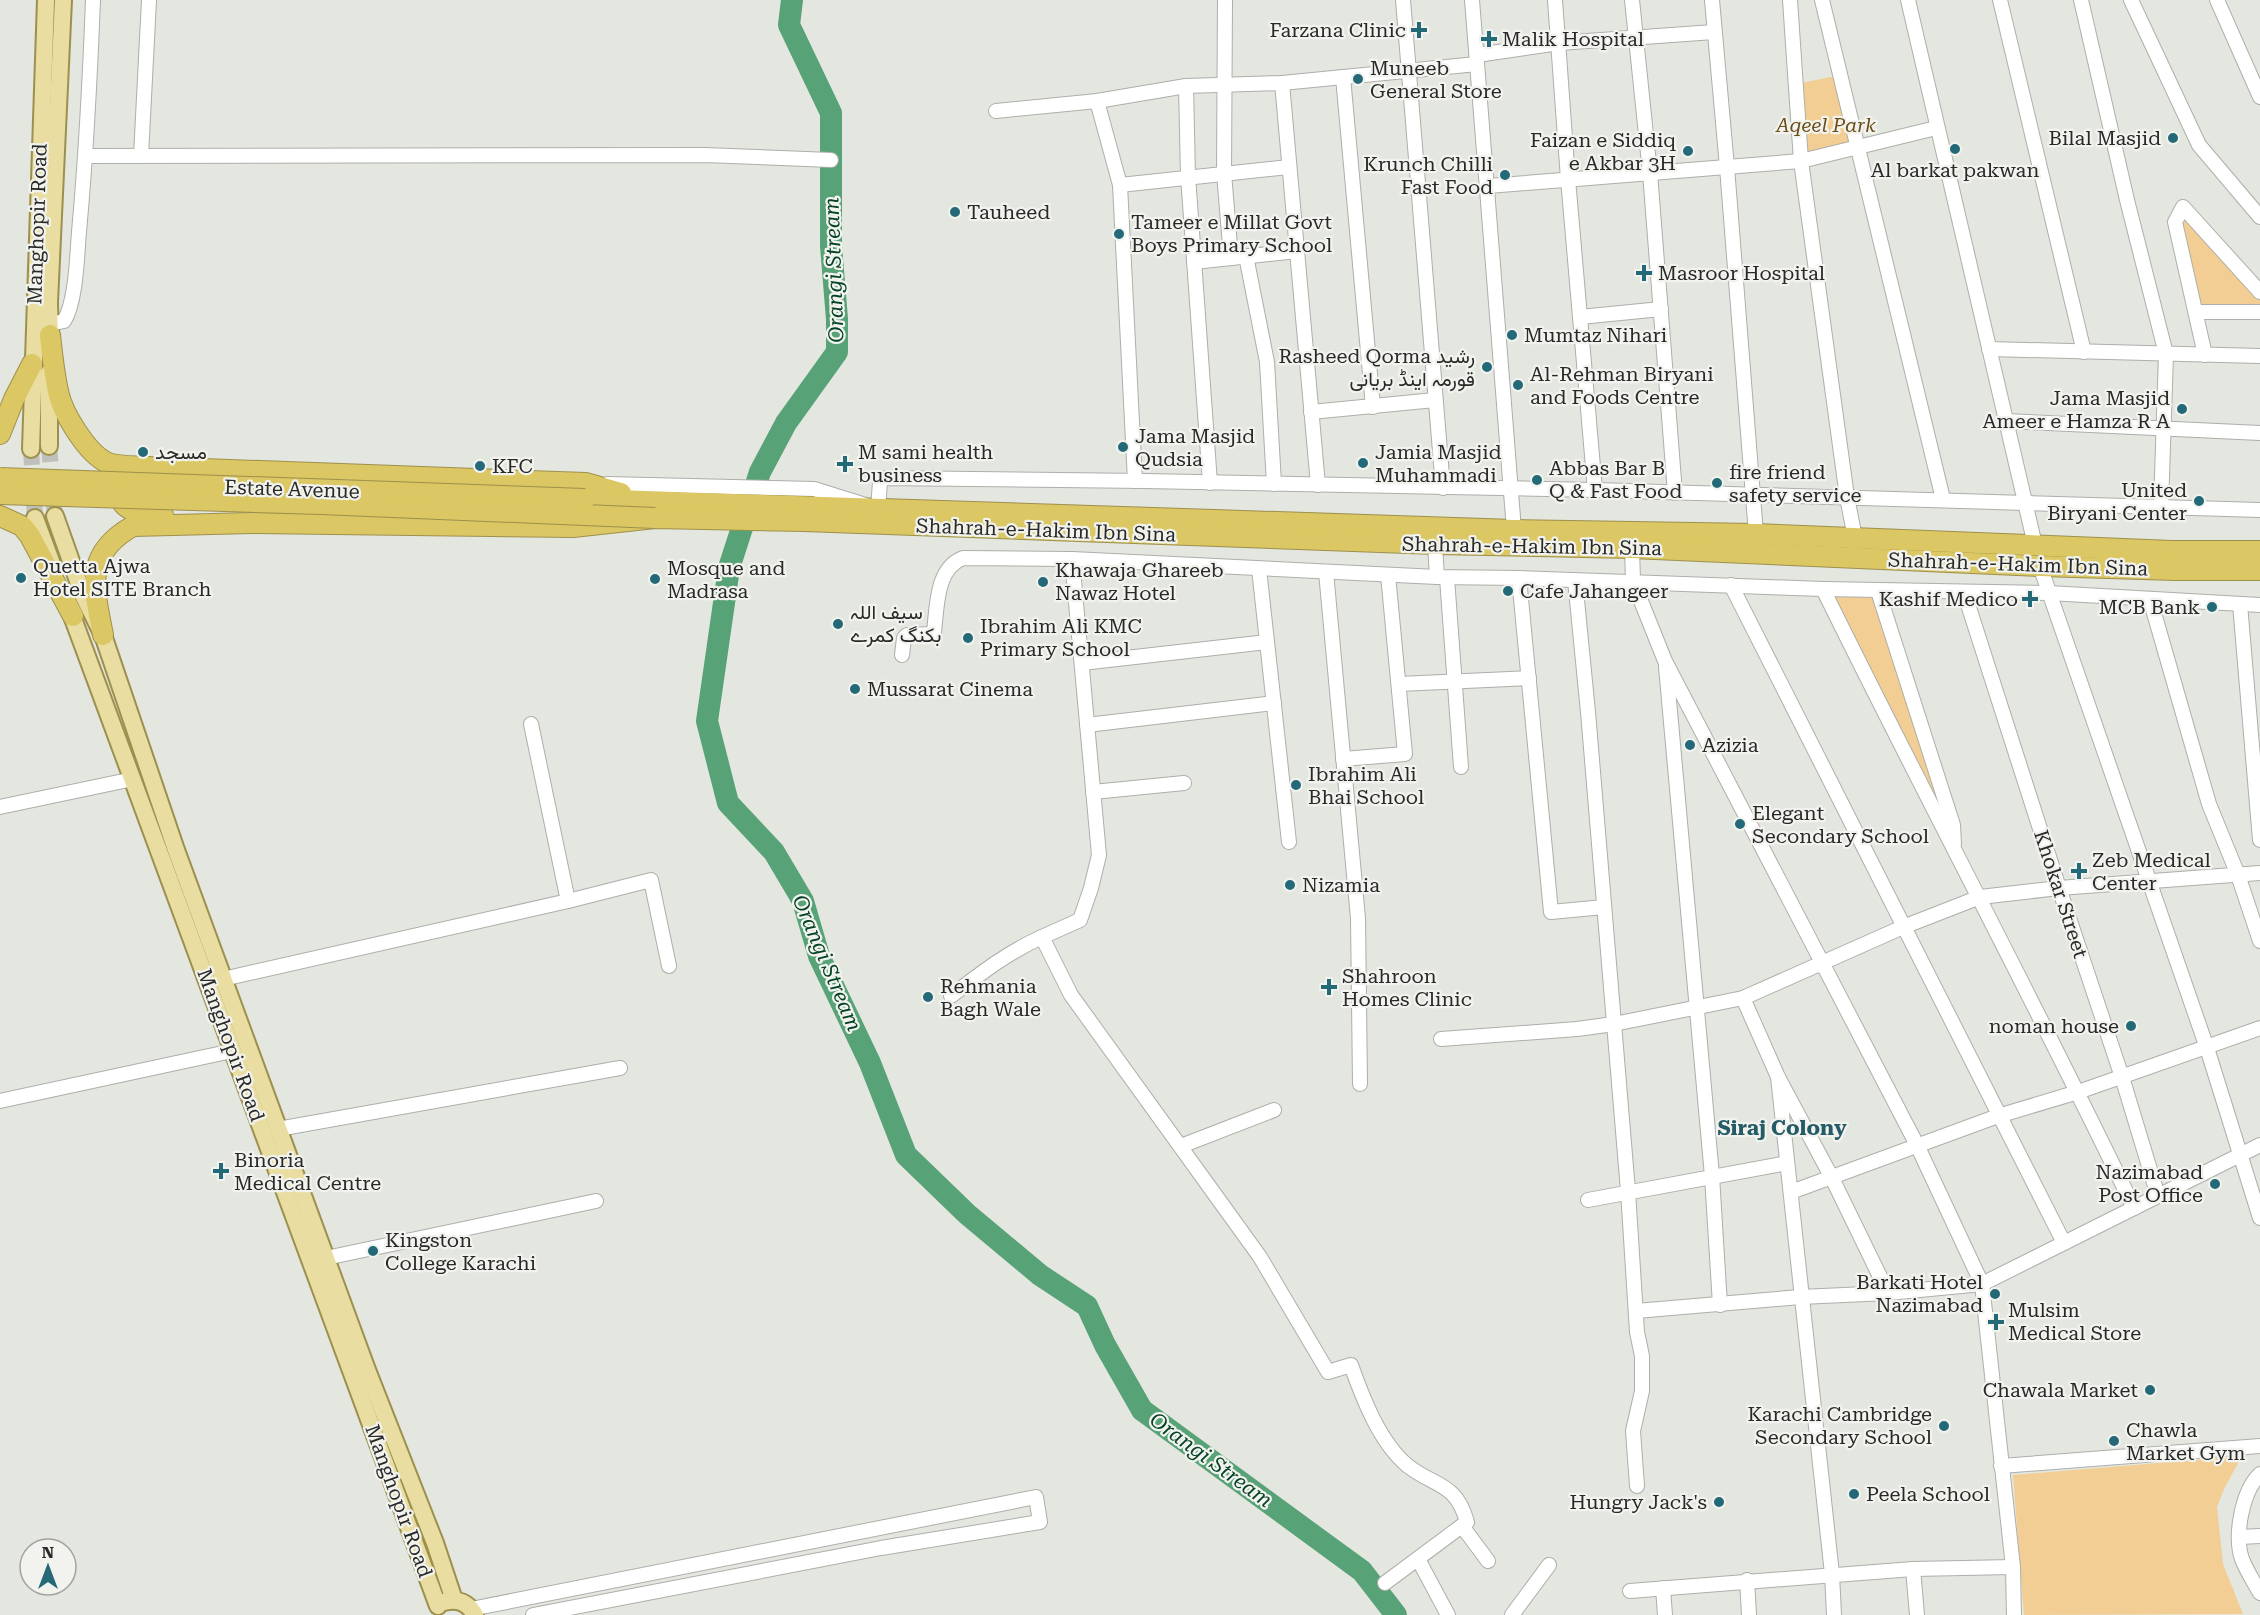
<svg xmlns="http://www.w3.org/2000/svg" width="2260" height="1615" font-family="'Roboto Serif',Vazirmatn,serif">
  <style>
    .green { fill: #f2ce94 }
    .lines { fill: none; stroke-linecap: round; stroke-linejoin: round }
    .river { stroke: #57a276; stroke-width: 22 }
    .major-tunnel { stroke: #bfc0bb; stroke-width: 16; stroke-dasharray: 16 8; stroke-linecap: butt }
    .minor-casing { stroke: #adafaa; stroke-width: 16 }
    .major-casing { stroke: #9d904e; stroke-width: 20 }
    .highway-casing { stroke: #9d904e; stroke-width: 22 }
    .minor { stroke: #fff; stroke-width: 14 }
    .major { stroke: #e9dda1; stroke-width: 16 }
    .highway { stroke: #dbc763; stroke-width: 20 }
    .highway-bridge-casing { stroke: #9d904e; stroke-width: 22; stroke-linecap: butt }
    .highway-bridge { stroke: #dbc763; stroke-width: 20 }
    .poi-dot { fill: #236978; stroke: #f2f3ee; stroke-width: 2 }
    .labels { text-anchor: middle; stroke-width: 4.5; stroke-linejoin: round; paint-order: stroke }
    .poi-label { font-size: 20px; fill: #292928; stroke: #f2f3ee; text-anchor: start }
    .park-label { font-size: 20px; font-style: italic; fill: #6c4f1a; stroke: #f2f3ee }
    .street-label { font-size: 20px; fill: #292928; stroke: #f2f3ee }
    .water-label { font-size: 21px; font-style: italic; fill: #044326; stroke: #f2f3ee }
    .neighbourhood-label { font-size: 21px; font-weight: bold; fill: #245b67; stroke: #f2f3ee }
  </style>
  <rect width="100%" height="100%" fill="#e4e6e0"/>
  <g class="green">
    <polygon points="1841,75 1859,145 1801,161 1796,84"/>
    <polygon points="2183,207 2260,292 2260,312 2196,312 2175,222"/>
    <polygon points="1832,595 1875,595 1945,808 1938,811"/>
    <polygon points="2242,1456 2225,1487 2217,1507 2223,1564 2243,1614 2024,1615 2013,1475"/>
  </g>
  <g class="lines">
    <polyline class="river" points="792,0 789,25 831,113 831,246 837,319 837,352 786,423 760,472 729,568 707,721 728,803 774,852 803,901 819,956 870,1063 906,1155 967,1214 1040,1275 1087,1306 1105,1345 1142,1410 1362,1571 1396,1615"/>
    <g class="major-tunnel">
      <polyline points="49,446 55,516"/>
      <polyline points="31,449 35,518"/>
    </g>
    <defs>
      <g id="minor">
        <polyline points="1225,0 1224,173 1231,258"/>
        <polyline points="1403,0 1443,488"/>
        <polyline points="1472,0 1514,530"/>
        <polyline points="1555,0 1568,179 1595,490"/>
        <polyline points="1632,0 1650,173 1675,493"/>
        <polyline points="1712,0 1727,167 1756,534"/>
        <polyline points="1790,0 1801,161 1847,497 1855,538"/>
        <polyline points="1822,0 1943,499"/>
        <polyline points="1908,0 2035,545"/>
        <polyline points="2000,0 2084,352"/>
        <polyline points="2081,0 2127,200 2166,354 2161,507"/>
        <polyline points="2131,0 2199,145 2260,217"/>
        <polyline points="2217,0 2260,97"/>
        <polyline points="1477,55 1559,43 1714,32"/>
        <polyline points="1343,77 1373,407"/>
        <polyline points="1282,83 1318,485"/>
        <polyline points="1186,86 1188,176 1210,483"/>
        <polyline points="1097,101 1120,185 1135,481"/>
        <polyline points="996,111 1097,101 1186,86 1282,83 1477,64"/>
        <polyline points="86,156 704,155 831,160"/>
        <polyline points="141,156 149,0"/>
        <polyline points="1120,185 1289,167"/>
        <polyline points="1488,186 1801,161 1936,128"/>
        <polyline points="1246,256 1267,362 1274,484"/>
        <polyline points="1194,262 1297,251"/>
        <polyline points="2196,312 2260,312"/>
        <polyline points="1580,317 1661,309"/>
        <path d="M 50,324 L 64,321 C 76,302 77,256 79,232 C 86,155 90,78 93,0"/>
        <polyline points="1989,349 2260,356"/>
        <polyline points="2205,355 2175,222 2183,207 2260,292"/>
        <polyline points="1311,412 1435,400"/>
        <polyline points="2005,421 2260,433"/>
        <polyline points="607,484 814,489 878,509 880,482 885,478 1145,481 1595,490 2260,510"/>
        <polyline points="1435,544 1437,577 1519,578"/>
        <polyline points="1632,548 1633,581 1665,661 1917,1145 1982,1284 2013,1567 2014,1615"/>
        <path d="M 1072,559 L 1099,855 L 1091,888 L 1080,920 L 1042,937 L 1071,995 L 1260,1257 L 1328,1372 L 1351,1365 C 1363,1399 1380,1443 1408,1466 C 1435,1487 1456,1482 1467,1522 L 1385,1583"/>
        <polyline points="2040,566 2207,1048 2260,1218"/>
        <polyline points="1259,569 1289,842"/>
        <polyline points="1326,572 1358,918 1360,1084"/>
        <polyline points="1447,578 1461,767"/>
        <polyline points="1575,580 1588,712 1628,1191 1637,1332 1642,1356 1642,1391 1633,1431 1637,1486"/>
        <polyline points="1731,585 2064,1243"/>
        <path d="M 1823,589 C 1925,797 2034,1000 2134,1208"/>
        <polyline points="1878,591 1953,825 1954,844"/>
        <polyline points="1964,592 2059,888 2122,1077 2158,1196"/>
        <polyline points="2150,599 2209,804 2238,875 2260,941"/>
        <polyline points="2240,604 2260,840"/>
        <path d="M 902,655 L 904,638 L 907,635 L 932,634 L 934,632 C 937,607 936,568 963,558 L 1072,559 L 1437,577"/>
        <polyline points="1082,663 1267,642"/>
        <polyline points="1666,667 1712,1176 1720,1305"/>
        <polyline points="1399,684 1529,678"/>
        <polyline points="531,724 568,901"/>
        <polyline points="1087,725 1274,703"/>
        <polyline points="1343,759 1405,754 1388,575"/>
        <polyline points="1093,792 1184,783"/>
        <polyline points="0,807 133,779"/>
        <polyline points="1604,907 1551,912 1519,578 1823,589 2049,593 2260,605"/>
        <polyline points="223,979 568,901 651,880 669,966"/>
        <path d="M 951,996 C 980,974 1008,952 1042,937"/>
        <polyline points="1743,998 1778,1077 1832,1178 1888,1293"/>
        <polyline points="1441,1039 1577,1029 1614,1024 1743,998 1903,927 1980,897 2059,888 2260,873"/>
        <polyline points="1778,1077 1832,1574 1834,1615"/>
        <polyline points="0,1101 232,1051"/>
        <polyline points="278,1129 620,1068"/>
        <polyline points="1181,1146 1274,1110"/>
        <polyline points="1791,1192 1998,1116 2078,1092 2260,1028"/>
        <polyline points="1588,1200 1787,1163"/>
        <polyline points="326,1258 596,1201"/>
        <polyline points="1636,1311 1800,1297 1888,1293 1982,1284 2260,1145"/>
        <polyline points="2001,1466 2260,1446"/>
        <path d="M 2260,1474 C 2242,1491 2234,1536 2242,1559 C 2246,1570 2254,1582 2260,1593"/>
        <polyline points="1462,1526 1488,1561"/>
        <polyline points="2240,1537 2260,1536"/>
        <polyline points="1418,1559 1448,1615"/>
        <polyline points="1913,1569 1917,1615"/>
        <polyline points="1747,1580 1749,1615"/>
        <polyline points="1663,1588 1665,1615"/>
        <polyline points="1630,1591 1913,1569 2013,1567"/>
        <polyline points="471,1609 1036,1497 1040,1522 881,1548 533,1615"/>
        <polyline points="1512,1615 1549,1565"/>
      </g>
      <g id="major">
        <polyline points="50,347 49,302 63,0"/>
        <polyline points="49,446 49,373"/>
        <polyline points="31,449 46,0"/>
        <polyline points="55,516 83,595 103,635 176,850 367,1370 435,1543 454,1600"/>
        <polyline points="35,518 51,561"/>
        <polyline points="68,605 438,1606"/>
        <path d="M 444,1602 C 458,1598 468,1603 475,1615"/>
      </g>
      <g id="highway">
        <path d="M 50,335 C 52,354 54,373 58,391 C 62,412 87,454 108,463 C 119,467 137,466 150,467 L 586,483 L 621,493"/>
        <polyline points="0,434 14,399 32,364"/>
        <path d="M 122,483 C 113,514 143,513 163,515"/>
        <polyline points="585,499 1514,530 1756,534 2172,551 2260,551"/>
        <polyline points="0,516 22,526 30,536 73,616"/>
        <path d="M 103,635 C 94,588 83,554 133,526 L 252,523 L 573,527 L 655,518 L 804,521 L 1435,544 L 1632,548 L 2040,566 L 2176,570 L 2260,570"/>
      </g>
    </defs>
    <use href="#minor" class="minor-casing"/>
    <use href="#major" class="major-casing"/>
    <use href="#highway" class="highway-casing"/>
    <use href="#minor" class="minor"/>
    <use href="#major" class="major"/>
    <use href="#highway" class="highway"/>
    <defs>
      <g id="highway-bridge">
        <polyline points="0,478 585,499"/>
        <polyline points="0,494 321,504 655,518"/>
      </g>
    </defs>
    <use href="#highway-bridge" class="highway-bridge-casing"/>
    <use href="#highway-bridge" class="highway-bridge"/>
  </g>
  <g class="poi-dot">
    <path d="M1416 21h6v6h6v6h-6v6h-6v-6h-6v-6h6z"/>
    <path d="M1486 30h6v6h6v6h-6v6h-6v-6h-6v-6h6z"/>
    <circle cx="1358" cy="79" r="6"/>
    <circle cx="2173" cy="138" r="6"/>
    <circle cx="1955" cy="149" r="6"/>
    <circle cx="1688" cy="151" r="6"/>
    <circle cx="1505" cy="175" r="6"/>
    <circle cx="955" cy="212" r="6"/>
    <circle cx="1119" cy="234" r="6"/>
    <path d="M1641 264h6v6h6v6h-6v6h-6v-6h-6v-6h6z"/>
    <circle cx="1512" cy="335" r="6"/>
    <circle cx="1487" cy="367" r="6"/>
    <circle cx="1518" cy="385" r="6"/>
    <circle cx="2182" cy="409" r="6"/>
    <circle cx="1123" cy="447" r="6"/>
    <circle cx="143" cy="452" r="6"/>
    <circle cx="1363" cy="463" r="6"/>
    <path d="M842 455h6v6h6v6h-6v6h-6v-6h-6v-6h6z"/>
    <circle cx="480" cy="466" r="6"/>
    <circle cx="1537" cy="480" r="6"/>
    <circle cx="1717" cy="483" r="6"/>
    <circle cx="2199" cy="501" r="6"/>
    <circle cx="21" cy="578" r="6"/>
    <circle cx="655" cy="579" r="6"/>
    <circle cx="1043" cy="582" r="6"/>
    <circle cx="1508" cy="591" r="6"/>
    <path d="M2027 590h6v6h6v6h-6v6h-6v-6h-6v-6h6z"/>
    <circle cx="2212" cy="607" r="6"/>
    <circle cx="838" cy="624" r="6"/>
    <circle cx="968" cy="638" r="6"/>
    <circle cx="855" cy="689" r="6"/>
    <circle cx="1690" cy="745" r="6"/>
    <circle cx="1296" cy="785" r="6"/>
    <circle cx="1740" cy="824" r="6"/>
    <path d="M2076 862h6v6h6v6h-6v6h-6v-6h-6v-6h6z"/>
    <circle cx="1290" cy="885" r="6"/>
    <path d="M1326 978h6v6h6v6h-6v6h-6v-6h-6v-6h6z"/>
    <circle cx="928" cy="997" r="6"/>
    <circle cx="2131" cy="1026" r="6"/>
    <path d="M218 1162h6v6h6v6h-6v6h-6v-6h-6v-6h6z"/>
    <circle cx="2215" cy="1184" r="6"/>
    <circle cx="373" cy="1251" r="6"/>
    <circle cx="1995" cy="1294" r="6"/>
    <path d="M1993 1313h6v6h6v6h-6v6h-6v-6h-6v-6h6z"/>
    <circle cx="2150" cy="1390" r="6"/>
    <circle cx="1944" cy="1426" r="6"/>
    <circle cx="2114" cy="1441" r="6"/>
    <circle cx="1854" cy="1494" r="6"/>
    <circle cx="1719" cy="1502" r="6"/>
  </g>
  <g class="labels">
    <g class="poi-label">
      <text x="1406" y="37" text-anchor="end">Farzana Clinic</text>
      <text x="1502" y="46">Malik Hospital</text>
      <text x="1370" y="75">Muneeb<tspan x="1370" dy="23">General Store</tspan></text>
      <text x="2161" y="145" text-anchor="end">Bilal Masjid</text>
      <text x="1676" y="147" text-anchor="end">Faizan e Siddiq<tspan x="1676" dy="23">e Akbar 3H</tspan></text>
      <text x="1493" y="171" text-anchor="end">Krunch Chilli<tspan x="1493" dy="23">Fast Food</tspan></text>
      <text x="1955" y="177" text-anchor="middle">Al barkat pakwan</text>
      <text x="967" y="219">Tauheed</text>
      <text x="1131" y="229">Tameer e Millat Govt<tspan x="1131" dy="23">Boys Primary School</tspan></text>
      <text x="1658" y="280">Masroor Hospital</text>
      <text x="1524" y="342">Mumtaz Nihari</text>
      <text x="1475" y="363" text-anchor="end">Rasheed Qorma رشید<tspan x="1475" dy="23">قورمہ اینڈ بریانی</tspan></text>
      <text x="1530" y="381">Al-Rehman Biryani<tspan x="1530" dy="23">and Foods Centre</tspan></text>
      <text x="2170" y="405" text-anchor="end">Jama Masjid<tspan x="2170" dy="23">Ameer e Hamza R A</tspan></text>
      <text x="1135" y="443">Jama Masjid<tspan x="1135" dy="23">Qudsia</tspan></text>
      <text x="155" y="459">مسجد</text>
      <text x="858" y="459">M sami health<tspan x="858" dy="23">business</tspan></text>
      <text x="1375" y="459">Jamia Masjid<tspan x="1375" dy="23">Muhammadi</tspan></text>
      <text x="492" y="473">KFC</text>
      <text x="1549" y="475">Abbas Bar B<tspan x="1549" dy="23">Q &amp; Fast Food</tspan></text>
      <text x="1729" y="479">fire friend<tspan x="1729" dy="23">safety service</tspan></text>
      <text x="2187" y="497" text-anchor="end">United<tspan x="2187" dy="23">Biryani Center</tspan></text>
      <text x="33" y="573">Quetta Ajwa<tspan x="33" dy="23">Hotel SITE Branch</tspan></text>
      <text x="667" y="575">Mosque and<tspan x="667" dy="23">Madrasa</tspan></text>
      <text x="1055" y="577">Khawaja Ghareeb<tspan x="1055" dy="23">Nawaz Hotel</tspan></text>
      <text x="1520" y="598">Cafe Jahangeer</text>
      <text x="2018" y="606" text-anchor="end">Kashif Medico</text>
      <text x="2200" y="614" text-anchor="end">MCB Bank</text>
      <text x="850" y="619">سیف اللہ<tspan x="850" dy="23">بکنگ کمرے</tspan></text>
      <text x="980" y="633">Ibrahim Ali KMC<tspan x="980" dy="23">Primary School</tspan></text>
      <text x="867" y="696">Mussarat Cinema</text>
      <text x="1702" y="752">Azizia</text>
      <text x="1308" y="781">Ibrahim Ali<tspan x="1308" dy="23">Bhai School</tspan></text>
      <text x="1752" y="820">Elegant<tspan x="1752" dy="23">Secondary School</tspan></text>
      <text x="2092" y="867">Zeb Medical<tspan x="2092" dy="23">Center</tspan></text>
      <text x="1302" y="892">Nizamia</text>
      <text x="1342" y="983">Shahroon<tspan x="1342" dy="23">Homes Clinic</tspan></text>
      <text x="940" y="993">Rehmania<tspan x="940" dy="23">Bagh Wale</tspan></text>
      <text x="2119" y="1033" text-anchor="end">noman house</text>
      <text x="234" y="1167">Binoria<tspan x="234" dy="23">Medical Centre</tspan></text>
      <text x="2203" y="1179" text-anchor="end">Nazimabad<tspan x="2203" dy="23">Post Office</tspan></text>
      <text x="385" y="1247">Kingston<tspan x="385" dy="23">College Karachi</tspan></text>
      <text x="1983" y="1289" text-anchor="end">Barkati Hotel<tspan x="1983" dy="23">Nazimabad</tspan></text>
      <text x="2008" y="1317">Mulsim<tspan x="2008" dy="23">Medical Store</tspan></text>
      <text x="2138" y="1397" text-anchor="end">Chawala Market</text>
      <text x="1932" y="1421" text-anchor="end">Karachi Cambridge<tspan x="1932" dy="23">Secondary School</tspan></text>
      <text x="2126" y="1437">Chawla<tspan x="2126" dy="23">Market Gym</tspan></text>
      <text x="1866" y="1501">Peela School</text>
      <text x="1707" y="1509" text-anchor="end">Hungry Jack's</text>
    </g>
    <g class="park-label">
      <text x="1826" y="132">Aqeel Park</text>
    </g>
    <g class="street-label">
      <text transform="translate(37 224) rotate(-88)" y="7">Manghopir Road</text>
      <text transform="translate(292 489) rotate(2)" y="7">Estate Avenue</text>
      <text transform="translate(1046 530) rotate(2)" y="7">Shahrah-e-Hakim Ibn Sina</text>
      <text transform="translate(1532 546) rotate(1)" y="7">Shahrah-e-Hakim Ibn Sina</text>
      <text transform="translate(2018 564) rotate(2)" y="7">Shahrah-e-Hakim Ibn Sina</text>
      <text transform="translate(2061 894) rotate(72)" y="7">Khokar Street</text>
      <text transform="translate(231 1045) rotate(70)" y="7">Manghopir Road</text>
      <text transform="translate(399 1501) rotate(70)" y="7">Manghopir Road</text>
    </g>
    <g class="water-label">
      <text transform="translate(834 270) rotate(-92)" y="7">Orangi Stream</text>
      <text transform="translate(827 963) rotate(67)" y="7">Orangi Stream</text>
      <text transform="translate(1211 1460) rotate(36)" y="7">Orangi Stream</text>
    </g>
    <g class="neighbourhood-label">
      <text x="1782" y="1135">Siraj Colony</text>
    </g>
  </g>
  <g transform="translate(48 1567)"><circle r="28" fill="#f2f3ee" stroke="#a2a29f" stroke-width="1.5"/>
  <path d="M0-4.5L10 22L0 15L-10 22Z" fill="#236978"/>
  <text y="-9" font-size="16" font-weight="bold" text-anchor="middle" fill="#292928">N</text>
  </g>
</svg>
